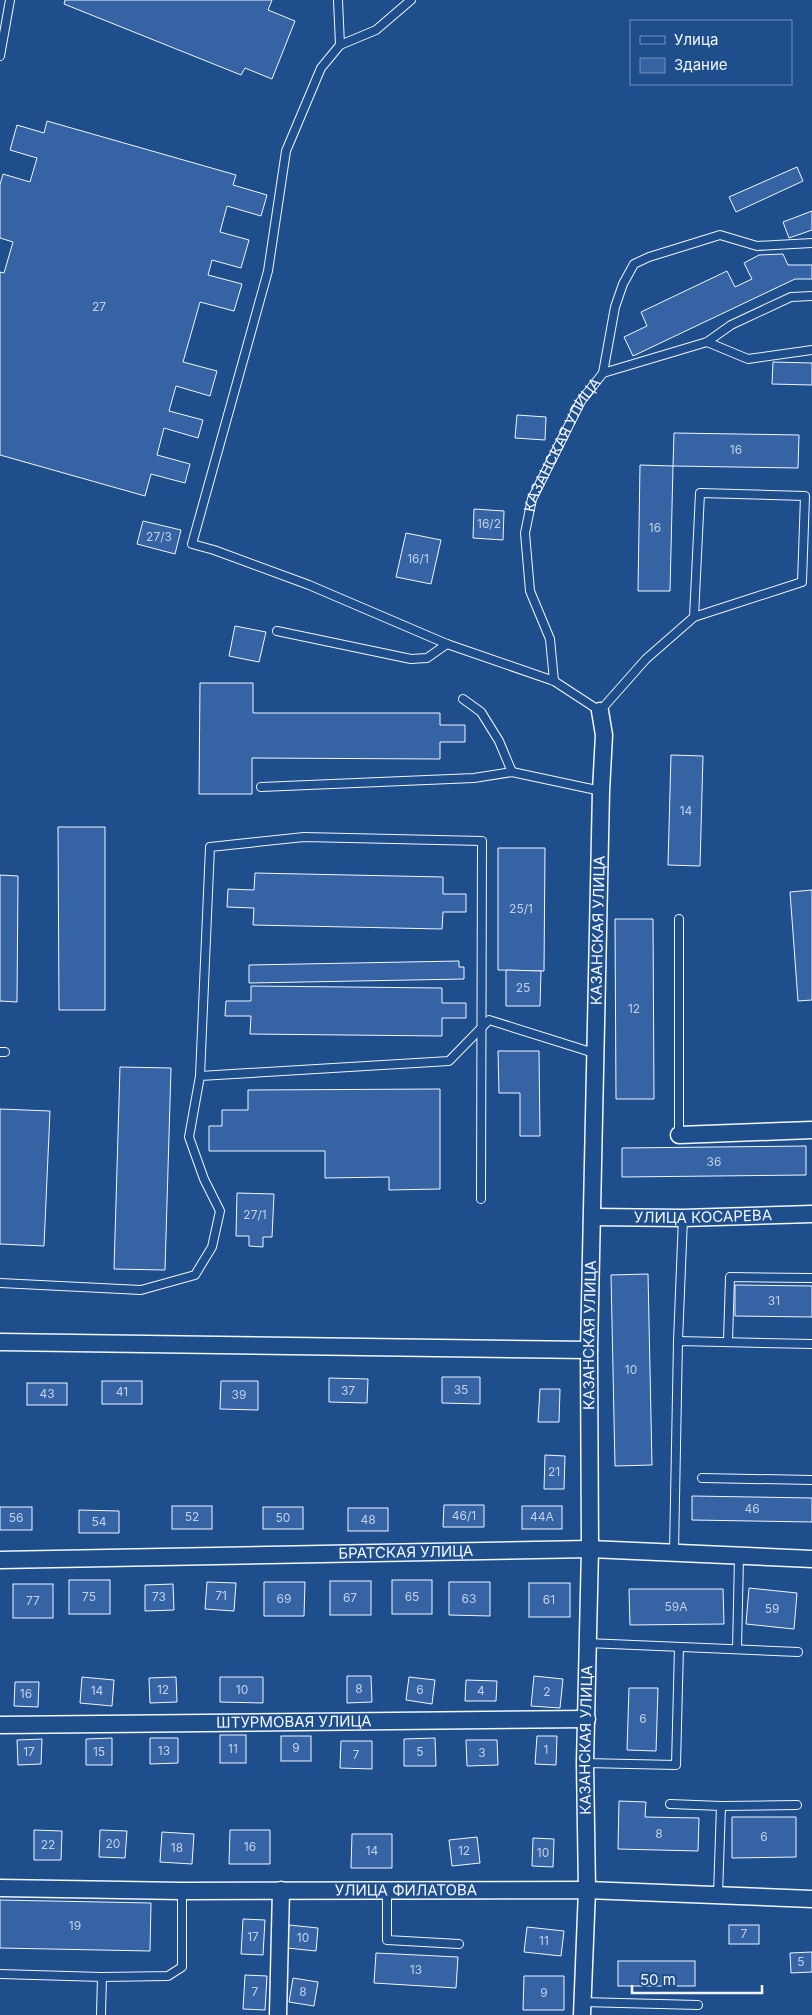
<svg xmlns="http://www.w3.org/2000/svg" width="812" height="2015" font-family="Inter,sans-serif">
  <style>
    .building { fill: #3563a3; stroke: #f2f6ff }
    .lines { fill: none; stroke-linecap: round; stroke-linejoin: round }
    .lane-casing { stroke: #f2f6ff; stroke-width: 10 }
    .street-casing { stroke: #f2f6ff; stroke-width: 19 }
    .lane { stroke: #1f4e8c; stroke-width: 8 }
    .street { stroke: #1f4e8c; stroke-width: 16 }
    .labels { text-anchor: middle; stroke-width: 4; stroke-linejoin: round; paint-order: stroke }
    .number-label { font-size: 12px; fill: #c3d1e8 }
    .street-label { font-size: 15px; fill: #f2f6ff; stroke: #1f4e8c }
  </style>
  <rect width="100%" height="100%" fill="#1f4e8c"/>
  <g class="building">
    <polygon points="65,0 272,0 268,10 295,21 272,79 245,68 241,75 64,4"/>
    <polygon points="47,121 236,175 233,185 267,195 261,216 227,206 220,232 249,240 241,268 212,260 208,275 242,284 234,311 200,302 183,362 217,371 210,396 176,386 169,411 203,420 198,438 164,428 157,455 190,464 185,483 151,474 145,496 0,455 0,272 4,273 13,242 0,238 0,185 3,174 30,182 37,158 10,150 17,125 44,133"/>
    <polygon points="797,167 803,181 736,212 729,197"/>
    <polygon points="812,211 812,230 789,238 783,222"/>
    <polygon points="783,254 788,265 812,265 812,279 795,279 633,356 624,337 647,326 641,312 727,271 735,287 752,279 744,263 759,255"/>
    <polygon points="773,362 812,363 812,385 772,384"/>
    <polygon points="517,415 546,417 545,440 515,438"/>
    <polygon points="674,433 799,435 798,468 673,466"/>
    <polygon points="640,465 673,466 670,591 638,591"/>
    <polygon points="474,509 504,511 503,540 473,538"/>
    <polygon points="143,521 181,530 175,554 137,544"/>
    <polygon points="406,533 441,540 431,584 396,577"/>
    <polygon points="235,626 266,632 259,662 229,656"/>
    <polygon points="200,683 253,683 253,713 440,713 440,725 465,725 465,742 440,742 440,759 252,758 252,794 199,794"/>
    <polygon points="671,755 703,756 700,866 668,865"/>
    <polygon points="58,827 105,827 105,1010 59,1010"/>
    <polygon points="498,848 545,848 544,971 498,970"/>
    <polygon points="255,873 443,877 443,894 466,894 466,912 443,912 442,929 253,925 254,908 227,907 228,889 254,890"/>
    <polygon points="0,875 18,876 17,1002 0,1001"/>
    <polygon points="812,890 812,1000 798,1001 790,892"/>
    <polygon points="615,919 653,919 654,1099 616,1099"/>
    <polygon points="459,961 459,967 464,967 464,979 249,983 249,965"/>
    <polygon points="506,970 541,971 540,1006 506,1006"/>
    <polygon points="251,986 442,988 442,1003 466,1003 466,1018 442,1018 442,1036 250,1034 251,1016 225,1016 226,1001 251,1001"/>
    <polygon points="498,1051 539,1051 540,1136 520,1136 520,1093 499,1093"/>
    <polygon points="120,1067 171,1068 165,1270 114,1269"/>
    <polygon points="440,1089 440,1189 389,1190 389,1177 325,1178 325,1151 209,1151 209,1126 222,1126 222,1110 248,1110 248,1090"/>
    <polygon points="0,1109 50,1111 44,1246 0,1244"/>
    <polygon points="806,1146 806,1175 622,1177 622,1148"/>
    <polygon points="237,1193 274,1194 272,1237 263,1237 263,1247 249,1246 249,1236 236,1236"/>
    <polygon points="648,1274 652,1465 615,1466 611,1275"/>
    <polygon points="735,1285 812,1286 812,1317 735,1316"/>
    <polygon points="442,1377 480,1377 480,1404 442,1403"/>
    <polygon points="329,1378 368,1379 367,1403 329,1402"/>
    <rect x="102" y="1381" width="40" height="23"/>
    <polygon points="221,1381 258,1381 258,1410 220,1409"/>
    <rect x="27" y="1383" width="40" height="22"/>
    <polygon points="540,1389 560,1389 559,1422 538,1422"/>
    <polygon points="545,1455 565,1456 564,1489 544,1489"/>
    <polygon points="692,1496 812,1498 812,1522 692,1520"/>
    <polygon points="444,1505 484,1505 484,1527 443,1527"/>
    <rect x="172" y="1506" width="40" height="23"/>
    <rect x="522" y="1506" width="40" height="23"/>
    <rect x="0" y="1507" width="32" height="23"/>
    <rect x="263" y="1507" width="40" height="22"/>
    <rect x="348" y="1508" width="40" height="23"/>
    <polygon points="79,1510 119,1511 119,1533 79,1533"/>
    <rect x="69" y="1580" width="41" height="34"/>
    <rect x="392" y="1580" width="40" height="34"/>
    <rect x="330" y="1581" width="41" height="34"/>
    <polygon points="207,1582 236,1583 234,1611 205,1609"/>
    <polygon points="264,1582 305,1582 304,1616 264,1616"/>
    <polygon points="449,1582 490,1582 490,1616 449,1615"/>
    <rect x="529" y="1583" width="41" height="34"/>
    <rect x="13" y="1584" width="40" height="34"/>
    <polygon points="173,1584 174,1610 145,1611 145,1585"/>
    <polygon points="749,1588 797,1593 794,1629 746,1624"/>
    <polygon points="629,1589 723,1589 724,1624 630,1625"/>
    <polygon points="347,1676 371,1676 372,1702 347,1703"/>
    <polygon points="534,1676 563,1679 560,1708 531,1706"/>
    <polygon points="82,1677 114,1680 112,1706 80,1703"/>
    <polygon points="176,1677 177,1702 150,1703 149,1678"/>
    <polygon points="220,1677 263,1677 263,1703 220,1702"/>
    <polygon points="409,1677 435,1680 432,1704 406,1700"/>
    <polygon points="466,1680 497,1681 496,1701 465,1701"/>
    <polygon points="15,1682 39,1682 38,1707 14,1706"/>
    <polygon points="629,1688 658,1688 656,1751 627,1750"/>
    <rect x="220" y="1735" width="26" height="28"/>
    <rect x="281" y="1736" width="30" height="25"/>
    <polygon points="537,1736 557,1736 556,1765 535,1764"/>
    <polygon points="112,1738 112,1765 86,1765 86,1739"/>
    <polygon points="150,1738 178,1738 178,1763 150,1764"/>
    <polygon points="435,1738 436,1766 404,1766 404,1739"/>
    <polygon points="42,1739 41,1764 18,1765 17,1740"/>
    <polygon points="466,1740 497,1740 498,1765 467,1766"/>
    <polygon points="341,1741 372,1741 372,1769 340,1768"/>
    <polygon points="619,1801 646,1802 645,1817 699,1818 698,1851 618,1849"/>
    <polygon points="732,1817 796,1817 796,1857 732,1858"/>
    <polygon points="34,1830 62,1831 61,1860 34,1860"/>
    <polygon points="100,1830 127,1831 125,1858 99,1857"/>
    <polygon points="230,1830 270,1830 270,1864 229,1864"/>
    <polygon points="162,1832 194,1834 192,1864 160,1862"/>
    <polygon points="352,1834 392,1834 392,1868 351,1868"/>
    <polygon points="477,1837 480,1863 452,1866 449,1840"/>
    <polygon points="533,1838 554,1839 553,1867 532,1866"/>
    <polygon points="0,1900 151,1903 150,1951 0,1948"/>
    <polygon points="243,1919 265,1920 263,1955 241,1954"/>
    <polygon points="289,1925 318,1928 316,1951 287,1948"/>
    <rect x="729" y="1925" width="30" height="19"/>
    <polygon points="527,1927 564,1931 561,1956 524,1952"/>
    <polygon points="812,1952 812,1972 791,1973 790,1953"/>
    <polygon points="376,1953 458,1957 456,1988 374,1983"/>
    <rect x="618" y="1961" width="77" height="25"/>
    <polygon points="245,1975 267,1976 265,2010 243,2009"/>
    <polygon points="524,1976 564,1976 564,2010 523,2010"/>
    <polygon points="293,1978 318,1982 314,2006 289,2002"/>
  </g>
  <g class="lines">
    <defs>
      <g id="lane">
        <polyline points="338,0 340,45"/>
        <polyline points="411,0 376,30 340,45 321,68 286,151 268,271 192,544 214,550 309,585 447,644 554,681 600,711 646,659 694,617 700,493 805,496 802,582 694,617"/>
        <polyline points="0,56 10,0"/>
        <polyline points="707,342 748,359 812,350"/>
        <polyline points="603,373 615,307 623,284 634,264 649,257 720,235 757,246 812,243"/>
        <polyline points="277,631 411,659 427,658 447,644"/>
        <path id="s1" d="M 554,681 L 550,639 L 530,591 L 525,533 L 532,499 L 581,401 L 603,373 L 707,342 L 731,325 L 791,297 L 812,296"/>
        <polyline points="463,699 481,712 499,741 512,772"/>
        <polyline points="261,787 474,778 512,772 601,791"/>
        <polyline points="0,1052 5,1052"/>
        <polyline points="200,1076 210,847 304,837 482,841 481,1199"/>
        <polyline points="679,1135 679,919"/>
        <polyline points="0,1283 141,1290 195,1275 212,1247 220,1211 204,1179 189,1137 200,1076 449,1061 489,1020 594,1053"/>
        <polyline points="678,1341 683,1218"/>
        <polyline points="728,1341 730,1277 812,1278"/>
        <polyline points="702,1478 812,1480"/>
        <polyline points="674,1552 678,1341 812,1344"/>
        <polyline points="587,1643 798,1652"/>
        <polyline points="737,1649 739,1557"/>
        <polyline points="585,1763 676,1765 679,1647"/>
        <polyline points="670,1804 721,1806 718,1894"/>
        <polyline points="721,1806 797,1805"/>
        <polyline points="387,1891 387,1940 459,1944"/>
        <polyline points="0,1974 102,1977 101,2015"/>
        <polyline points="102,1977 168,1976 182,1967 182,1891"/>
        <polyline points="582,2002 698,2005"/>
      </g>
      <g id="street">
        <polyline points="679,1135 812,1130"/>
        <path id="s2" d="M 593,1217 L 683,1218 L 812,1214"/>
        <polyline points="0,1342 589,1350"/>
        <path id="s3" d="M 0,1560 L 590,1549 L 812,1559"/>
        <path id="s4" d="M 0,1725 L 587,1719"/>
        <path id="s5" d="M 0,1888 L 182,1891 L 587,1890 L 812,1899"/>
        <polyline points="278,2015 281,1890"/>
        <path id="s6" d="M 582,2015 L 587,1890 L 585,1763 L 590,1549 L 589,1350 L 601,791 L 604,735 L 600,711"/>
      </g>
    </defs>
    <use href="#lane" class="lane-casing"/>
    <use href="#street" class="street-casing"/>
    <use href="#lane" class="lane"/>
    <use href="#street" class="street"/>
  </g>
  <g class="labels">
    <g class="number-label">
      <text x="99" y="311">27</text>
      <text x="736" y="454">16</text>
      <text x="489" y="528">16/2</text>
      <text x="655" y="532">16</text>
      <text x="159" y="541">27/3</text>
      <text x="418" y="563">16/1</text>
      <text x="686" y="815">14</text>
      <text x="521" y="913">25/1</text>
      <text x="523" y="992">25</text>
      <text x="634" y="1013">12</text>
      <text x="714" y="1166">36</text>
      <text x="255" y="1219">27/1</text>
      <text x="774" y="1305">31</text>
      <text x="631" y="1374">10</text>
      <text x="461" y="1394">35</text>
      <text x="348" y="1395">37</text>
      <text x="122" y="1396">41</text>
      <text x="47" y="1398">43</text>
      <text x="239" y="1399">39</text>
      <text x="554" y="1476">21</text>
      <text x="752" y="1513">46</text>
      <text x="464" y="1520">46/1</text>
      <text x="192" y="1521">52</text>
      <text x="542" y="1521">44А</text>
      <text x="16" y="1522">56</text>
      <text x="283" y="1522">50</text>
      <text x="368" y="1524">48</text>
      <text x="99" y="1526">54</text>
      <text x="221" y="1600">71</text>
      <text x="89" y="1601">75</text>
      <text x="159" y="1601">73</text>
      <text x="412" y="1601">65</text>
      <text x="350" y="1602">67</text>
      <text x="284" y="1603">69</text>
      <text x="469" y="1603">63</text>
      <text x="549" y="1604">61</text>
      <text x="33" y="1605">77</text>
      <text x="676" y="1611">59А</text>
      <text x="772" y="1613">59</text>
      <text x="359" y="1693">8</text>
      <text x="163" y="1694">12</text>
      <text x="242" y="1694">10</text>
      <text x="420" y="1694">6</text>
      <text x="97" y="1695">14</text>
      <text x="481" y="1695">4</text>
      <text x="547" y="1696">2</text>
      <text x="26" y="1698">16</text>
      <text x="643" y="1723">6</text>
      <text x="296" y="1752">9</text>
      <text x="233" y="1753">11</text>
      <text x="546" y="1754">1</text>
      <text x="164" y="1755">13</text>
      <text x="29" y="1756">17</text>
      <text x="99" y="1756">15</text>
      <text x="420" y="1756">5</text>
      <text x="482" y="1757">3</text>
      <text x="356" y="1759">7</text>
      <text x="659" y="1838">8</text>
      <text x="764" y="1841">6</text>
      <text x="113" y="1848">20</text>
      <text x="48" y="1849">22</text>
      <text x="250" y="1851">16</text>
      <text x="177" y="1852">18</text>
      <text x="372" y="1855">14</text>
      <text x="464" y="1855">12</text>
      <text x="543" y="1857">10</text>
      <text x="75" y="1930">19</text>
      <text x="744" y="1938">7</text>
      <text x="253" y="1941">17</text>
      <text x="303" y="1942">10</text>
      <text x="544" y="1945">11</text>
      <text x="801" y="1966">5</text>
      <text x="416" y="1974">13</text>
      <text x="255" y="1996">7</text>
      <text x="303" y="1996">8</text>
      <text x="544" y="1997">9</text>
    </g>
    <g class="street-label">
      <text dy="5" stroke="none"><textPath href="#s1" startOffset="249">КАЗАНСКАЯ УЛИЦА</textPath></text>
      <text dy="5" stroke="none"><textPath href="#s6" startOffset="1085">КАЗАНСКАЯ УЛИЦА</textPath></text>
      <text dy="5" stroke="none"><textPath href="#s2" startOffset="110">УЛИЦА КОСАРЕВА</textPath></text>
      <text dy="5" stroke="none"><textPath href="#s6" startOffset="680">КАЗАНСКАЯ УЛИЦА</textPath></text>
      <text dy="5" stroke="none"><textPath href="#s3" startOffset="406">БРАТСКАЯ УЛИЦА</textPath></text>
      <text dy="5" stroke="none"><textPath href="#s4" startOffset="294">ШТУРМОВАЯ УЛИЦА</textPath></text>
      <text dy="5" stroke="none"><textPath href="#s6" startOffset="275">КАЗАНСКАЯ УЛИЦА</textPath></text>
      <text dy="5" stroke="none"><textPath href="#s5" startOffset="406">УЛИЦА ФИЛАТОВА</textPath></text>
    </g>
  </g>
  <rect x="630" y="20" width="162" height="65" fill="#1f4e8c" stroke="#7391ba"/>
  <rect x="640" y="36" width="25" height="8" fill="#1f4e8c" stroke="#7391ba"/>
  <text x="674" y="45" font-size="15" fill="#f2f6ff">Улица</text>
  <rect x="640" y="58" width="25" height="15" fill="#3563a3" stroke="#7391ba"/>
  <text x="674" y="70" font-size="15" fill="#f2f6ff">Здание</text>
  <path d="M632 1985v8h130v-8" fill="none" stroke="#f2f6ff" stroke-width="2.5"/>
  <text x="640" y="1985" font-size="15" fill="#f2f6ff" stroke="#1f4e8c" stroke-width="4" paint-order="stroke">50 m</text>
</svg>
